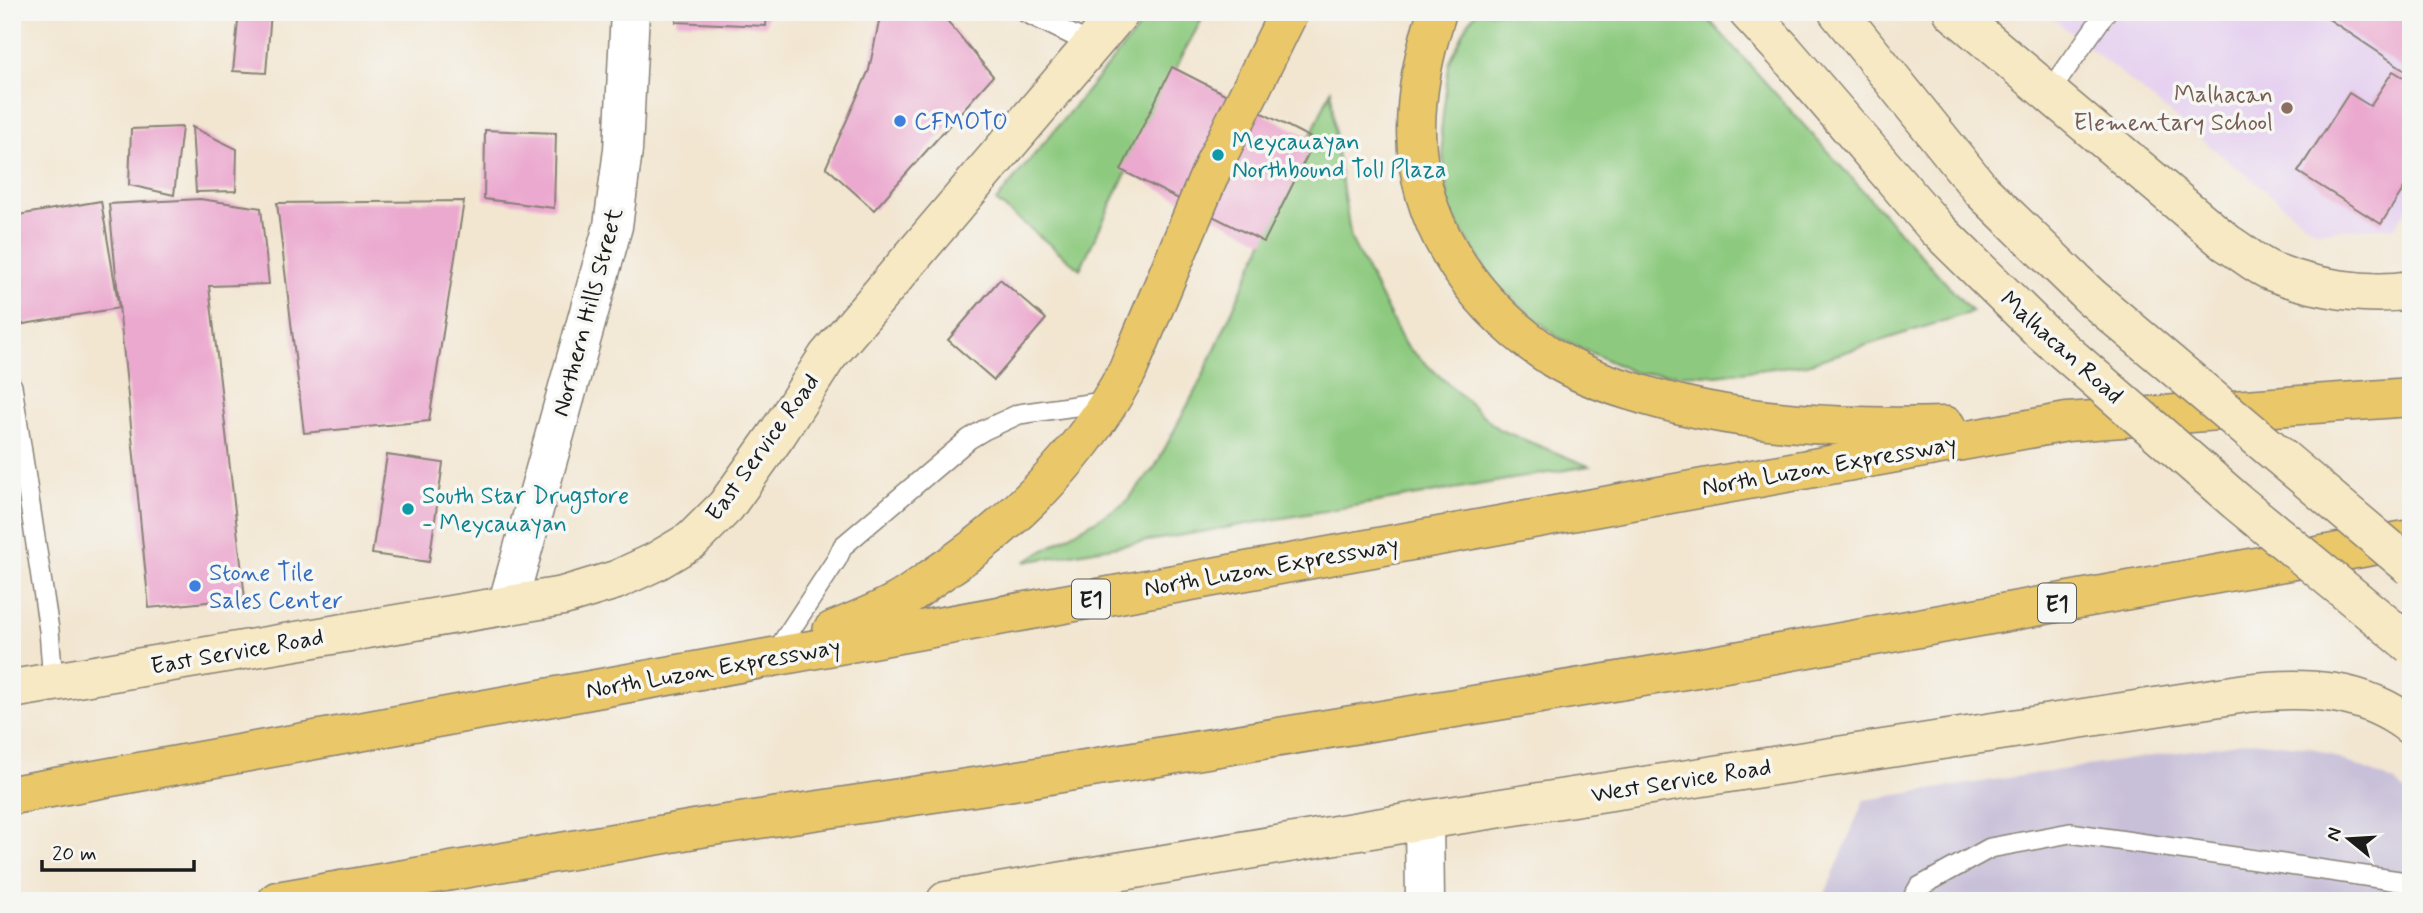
<svg xmlns="http://www.w3.org/2000/svg" width="2423" height="913" font-family="Mynerve,sans-serif">
  <style>
    .built { fill: #e6d2f0 }
    .industrial { fill: #c8bfd8 }
    .green { fill: #8dca7f; stroke: #54734e; stroke-width: 2 }
    .building { fill: #eba9cf }
    .lines { fill: none; stroke-linecap: round; stroke-linejoin: round }
    .lane-casing { stroke: #878176; stroke-width: 22 }
    .street-casing { stroke: #878176; stroke-width: 41 }
    .secondary-casing { stroke: #878176; stroke-width: 41 }
    .highway-casing { stroke: #878176; stroke-width: 41 }
    .lane { stroke: #fff; stroke-width: 19 }
    .street { stroke: #fff; stroke-width: 38 }
    .secondary { stroke: #f7e9c3; stroke-width: 38 }
    .highway { stroke: #eac769; stroke-width: 38 }
    .secondary-bridge-casing { stroke: #878176; stroke-width: 41; stroke-linecap: butt }
    .secondary-bridge { stroke: #f7e9c3; stroke-width: 38 }
    .education-dot { fill: #8d6e63; stroke: #f6f6f2; stroke-width: 2.5 }
    .shop-dot { fill: #3f7fe0; stroke: #f6f6f2; stroke-width: 2.5 }
    .culture-dot { fill: #0f9aa8; stroke: #f6f6f2; stroke-width: 2.5 }
    .labels { text-anchor: middle; stroke-width: 7; stroke-linejoin: round; paint-order: stroke }
    .shield { fill: #f6f6f2; stroke: #5d5d5c; stroke-width: 2 }
    .shield-label { font-size: 23px; font-weight: bold; fill: #1c1c1c }
    .education-label { font-size: 24px; fill: #785e54; stroke: #f6f6f2; text-anchor: end }
    .shop-label { font-size: 24px; fill: #366cbe; stroke: #f6f6f2; text-anchor: start }
    .culture-label { font-size: 24px; fill: #0d838f; stroke: #f6f6f2; text-anchor: start }
    .street-label { font-size: 24px; fill: #1c1c1c; stroke: #f6f6f2 }
  </style>
  <rect width="100%" height="100%" fill="#f6f6f2"/>
  <filter id="ink" filterUnits="userSpaceOnUse"><feTurbulence type="fractalNoise" baseFrequency=".0143" numOctaves="2"/><feDisplacementMap in="SourceGraphic" scale="14" xChannelSelector="R" yChannelSelector="G"/><feConvolveMatrix kernelMatrix="1 2 1 2 8 2 1 2 1" color-interpolation-filters="sRGB"/></filter>
  <filter id="wash" filterUnits="userSpaceOnUse"><feTurbulence type="fractalNoise" baseFrequency=".00686" numOctaves="4" result="noise"/><feDisplacementMap in="SourceGraphic" scale="28" xChannelSelector="R" yChannelSelector="G"/><feGaussianBlur stdDeviation="1.57" result="paint"/><feColorMatrix in="noise" values="0 0 0 0 0 0 0 0 0 0 0 0 0 0 0 0 0 1.4 0 .05"/><feComposite in="paint" operator="in"/></filter>
  <g filter="url(#wash)">
    <rect width="100%" height="100%" fill="#f2e6d1"/>
    <polygon class="built" points="2045,12 2411,12 2411,203 2395,227 2315,231"/>
    <polygon class="industrial" points="2250,741 2310,747 2394,781 2411,798 2411,901 1822,901 1864,800"/>
    <g class="green">
      <polygon points="1152,12 1206,12 1184,52 1080,269 996,201"/>
      <polygon points="1477,12 1702,12 1972,312 1807,364 1716,375 1635,373 1557,337 1495,284 1449,210 1441,132 1449,63 1469,21"/>
      <polygon points="1331,90 1337,153 1351,239 1405,345 1498,429 1589,466 1024,562 1125,503 1155,467 1202,378"/>
    </g>
    <g id="blocks">
      <g class="building">
        <polygon points="239,12 271,12 266,73 233,71"/>
        <polygon points="677,12 767,12 766,26 676,22"/>
        <polygon points="881,12 940,12 993,76 874,210 826,167 869,70"/>
        <polygon points="2318,12 2411,12 2411,74"/>
        <polygon points="1172,67 1315,140 1264,242 1121,170"/>
        <polygon points="2393,71 2411,82 2411,177 2381,224 2298,172 2349,93 2370,106"/>
        <polygon points="182,127 174,195 129,185 131,129"/>
        <polygon points="192,127 237,149 236,191 196,192"/>
        <polygon points="485,130 556,133 554,208 484,199"/>
        <polygon points="200,199 261,208 269,284 209,286 245,598 149,608 109,204"/>
        <polygon points="101,201 119,308 12,326 12,216"/>
        <polygon points="464,201 429,421 304,433 277,203"/>
        <polygon points="1000,279 1046,319 994,380 948,340"/>
        <polygon points="387,455 443,463 429,562 372,554"/>
      </g>
    </g>
  </g>
  <g filter="url(#ink)">
    <use href="#blocks" fill-opacity="0" stroke="#878176" stroke-width="2"/>
    <g class="lines">
      <defs>
        <g id="lane">
          <polyline points="1025,12 1093,45"/>
          <polyline points="2049,93 2106,12"/>
          <polyline points="12,386 49,630 53,682"/>
          <polyline points="774,655 837,559 843,546 969,439 984,430 1019,414 1110,401"/>
          <polyline points="1911,901 1919,887 1990,848 2070,833 2406,882 2411,881"/>
        </g>
        <g id="street">
          <polyline points="507,606 613,226 623,150 630,12"/>
          <polyline points="1424,820 1425,901"/>
        </g>
        <g id="secondary">
          <polyline points="1748,12 1784,51 1937,229 2040,330"/>
          <polyline points="1838,12 1982,191 2090,296"/>
          <path d="M 1953,12 L 2227,243 C 2242,252 2257,266 2273,272 C 2314,288 2367,297 2411,290"/>
          <polyline points="12,689 563,596 616,580 655,562 692,540 726,506 778,433 827,357 1120,12"/>
          <path d="M 946,901 L 1424,820 L 2246,693 C 2304,686 2363,688 2411,726"/>
        </g>
        <g id="highway">
          <path d="M 1437,12 C 1410,96 1404,174 1450,252 C 1475,295 1512,331 1553,358 C 1577,373 1604,383 1631,391 C 1732,424 1841,429 1946,426"/>
          <path d="M 832,631 C 853,622 875,614 895,603 C 909,596 922,585 935,576 C 1014,524 1081,456 1127,372 L 1215,162 L 1289,12"/>
          <polyline points="12,795 2067,422 2411,397"/>
          <polyline points="277,901 706,827 1007,782 1703,667 2411,539"/>
        </g>
      </defs>
      <use href="#lane" class="lane-casing"/>
      <use href="#street" class="street-casing"/>
      <use href="#secondary" class="secondary-casing"/>
      <use href="#highway" class="highway-casing"/>
      <use href="#lane" class="lane"/>
      <use href="#street" class="street"/>
      <use href="#secondary" class="secondary"/>
      <use href="#highway" class="highway"/>
      <defs>
        <g id="secondary-bridge">
          <polyline points="2090,296 2411,567"/>
          <polyline points="2040,330 2236,501 2411,645"/>
        </g>
      </defs>
      <use href="#secondary-bridge" class="secondary-bridge-casing"/>
      <use href="#secondary-bridge" class="secondary-bridge"/>
    </g>
  </g>
  <circle class="education-dot" cx="2287" cy="108" r="7"/>
  <g class="shop-dot">
    <circle cx="900" cy="121" r="7"/>
    <circle cx="195" cy="586" r="7"/>
  </g>
  <g class="culture-dot">
    <circle cx="1218" cy="155" r="7"/>
    <circle cx="408" cy="509" r="7"/>
  </g>
  <g class="labels">
    <g class="shield">
      <rect x="1072" y="579.5" width="38" height="39" rx="5"/>
      <rect x="2038" y="583.5" width="38" height="39" rx="5"/>
    </g>
    <g class="shield-label">
      <text x="1091" y="607">E1</text>
      <text x="2057" y="611">E1</text>
    </g>
    <g class="education-label">
      <text x="2273" y="102">Malhacan<tspan x="2273" dy="28">Elementary School</tspan></text>
    </g>
    <g class="shop-label">
      <text x="914" y="129">CFMOTO</text>
      <text x="209" y="580">Stone Tile<tspan x="209" dy="28">Sales Center</tspan></text>
    </g>
    <g class="culture-label">
      <text x="1232" y="149">Meycauayan<tspan x="1232" dy="28">Northbound Toll Plaza</tspan></text>
      <text x="422" y="503">South Star Drugstore<tspan x="422" dy="28">- Meycauayan</tspan></text>
    </g>
    <g class="street-label">
      <text transform="translate(587 312) rotate(-75)" y="8">Northern Hills Street</text>
      <text transform="translate(2062 347) rotate(42)" y="8">Malhacan Road</text>
      <text transform="translate(762 447) rotate(-54)" y="8">East Service Road</text>
      <text transform="translate(1829 465) rotate(-10)" y="8">North Luzon Expressway</text>
      <text transform="translate(1271 566) rotate(-10)" y="8">North Luzon Expressway</text>
      <text transform="translate(237 651) rotate(-10)" y="8">East Service Road</text>
      <text transform="translate(713 668) rotate(-10)" y="8">North Luzon Expressway</text>
      <text transform="translate(1681 780) rotate(-9)" y="8">West Service Road</text>
    </g>
  </g>
  <rect width="2423" height="913" fill="none" stroke="#f6f6f2" stroke-width="42"/>
  <g transform="translate(2349 839) rotate(288)" stroke="#f6f6f2" stroke-width="5" paint-order="stroke">
  <path d="M0-5L12 26L0 18L-12 26Z" fill="#1c1c1c"/>
  <text y="-10" font-size="19" font-weight="bold" text-anchor="middle" fill="#1c1c1c">N</text>
  </g>
  <path d="M42 860v10h152v-10" fill="none" stroke="#1c1c1c" stroke-width="3.5"/>
  <text x="52" y="860" font-size="21" fill="#1c1c1c" stroke="#f6f6f2" stroke-width="5" paint-order="stroke">20 m</text>
</svg>
